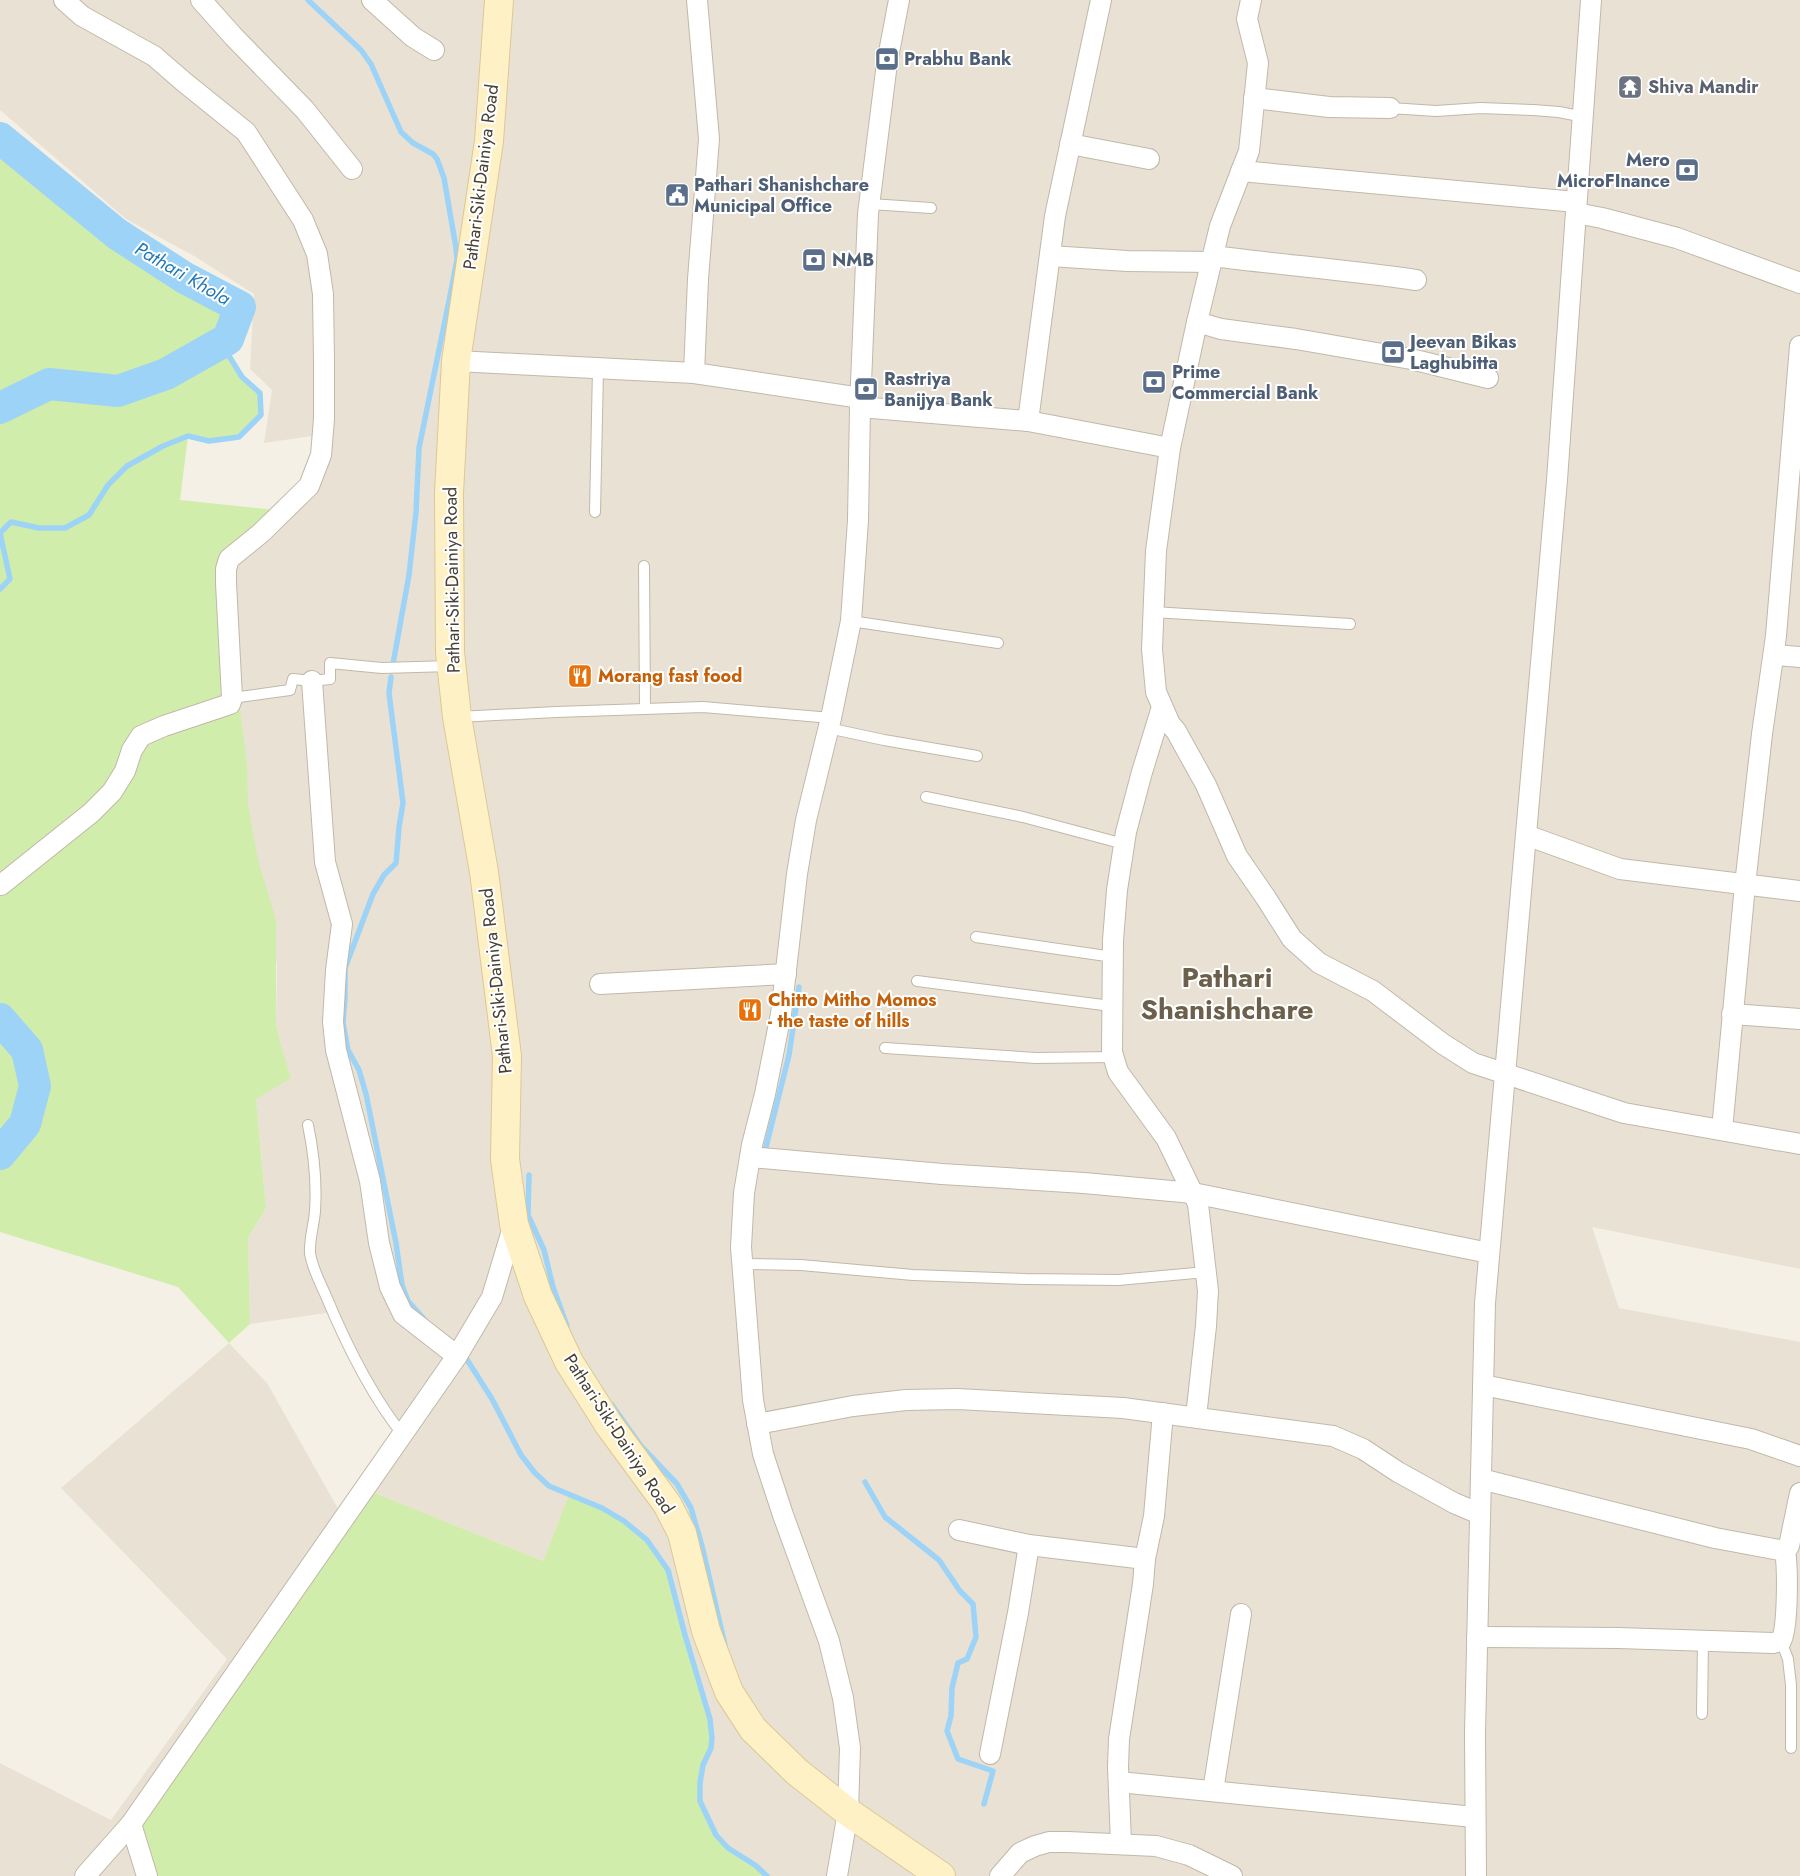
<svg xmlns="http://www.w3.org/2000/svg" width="1800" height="1876" font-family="Jost,sans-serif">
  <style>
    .residential { fill: #e9e2d4 }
    .green { fill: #d0edab }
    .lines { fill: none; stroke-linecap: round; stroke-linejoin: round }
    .stream { stroke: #9dd3f7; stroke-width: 5.5 }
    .river { stroke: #9dd3f7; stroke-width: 32 }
    .lane-casing { stroke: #c1b8a8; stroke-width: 12 }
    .street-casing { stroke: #c1b8a8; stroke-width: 22 }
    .secondary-casing { stroke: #dcc894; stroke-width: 30 }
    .lane { stroke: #fff; stroke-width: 10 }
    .street { stroke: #fff; stroke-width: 20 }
    .secondary { stroke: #fff1c6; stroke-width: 28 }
    .labels { text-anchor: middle; stroke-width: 4; stroke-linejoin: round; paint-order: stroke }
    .service-label { font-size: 18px; font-weight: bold; fill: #4e5e75; stroke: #fff; text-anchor: start }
    .worship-label { font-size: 18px; font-weight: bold; fill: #5b616d; stroke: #fff; text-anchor: start }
    .street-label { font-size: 18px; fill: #484135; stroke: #fff }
    .food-label { font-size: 18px; font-weight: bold; fill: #c56008; stroke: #fff; text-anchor: start }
    .water-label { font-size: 19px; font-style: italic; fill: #2379b5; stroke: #fff }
    .town-label { font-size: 28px; font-weight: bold; fill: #6c5f4b; stroke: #fff }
  </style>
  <rect width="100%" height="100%" fill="#f5f0e6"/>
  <g class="residential">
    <polygon points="0,0 1800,0 1800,1269 1592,1227 1619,1308 1800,1342 1800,1876 767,1876 755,1865 728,1848 716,1835 700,1801 700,1783 703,1765 711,1748 712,1738 710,1719 698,1683 668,1570 647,1540 624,1521 602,1508 569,1495 543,1561 365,1489 403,1435 333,1312 250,1324 248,1238 266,1208 256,1099 282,1049 276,1023 277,964 230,809 200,585 325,469 312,436 264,443 272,390 250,369 254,294 194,256 126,219 0,110"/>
    <polygon points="229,1343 267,1383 344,1519 147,1876 0,1876 0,1763 111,1820 227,1659 61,1488"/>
  </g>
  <g class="green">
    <polygon points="0,138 117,234 185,278 240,307 228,339 222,343 242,377 260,393 261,415 239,437 209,441 188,436 180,500 285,511 229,559 230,704 240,709 247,765 248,805 258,860 276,920 276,1023 282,1049 291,1078 256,1099 266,1208 248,1238 250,1324 229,1343 178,1287 0,1232"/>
    <polygon points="365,1489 543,1561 569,1495 602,1508 624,1521 647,1540 668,1570 698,1683 710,1719 712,1738 711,1748 703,1765 700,1783 700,1801 716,1835 728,1848 755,1865 767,1876 147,1876 131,1824"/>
  </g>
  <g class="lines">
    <g class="stream">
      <polyline points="308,0 361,50 371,64 401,132 413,143 433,154 437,159 444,178 456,248 457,259 451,291 419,448 416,512 409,575 393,664"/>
      <polyline points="0,589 10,579 0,533 11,522 39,528 65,528 89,515 108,485 127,466 163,446 188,436 209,441 239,437 261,415 260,393 242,377 221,343"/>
      <polyline points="391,677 389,693 403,803 399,827 396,863 384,875 373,894 345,968 345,998 343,1023 348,1050 359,1070 366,1094 396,1243 402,1285 408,1301 425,1320"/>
      <polyline points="765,1151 789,1055 799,987"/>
      <polyline points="529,1175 528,1215 544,1250 553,1287 567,1326"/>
      <polyline points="466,1358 492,1399 521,1455 535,1473 549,1486 602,1508 624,1521 647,1540 668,1570 685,1635 710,1719 712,1738 711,1748 703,1765 700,1783 700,1801 716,1835 728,1848 755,1865 767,1876"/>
      <polyline points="612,1405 641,1446 677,1484 691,1508 702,1546 725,1645"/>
      <polyline points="865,1482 885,1517 939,1560 960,1591 973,1604 976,1637 967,1659 958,1663 952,1688 951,1716 947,1731 958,1759 993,1771 984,1804"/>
    </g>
    <g class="river">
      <polyline points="0,138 117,234 185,278 240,307 228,339 166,374 118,391 49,384 0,408"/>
      <polyline points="0,1019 27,1050 35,1086 25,1124 0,1154"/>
    </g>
    <defs>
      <g id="lane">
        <polyline points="1390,108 1436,111 1481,108 1533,110 1559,112 1584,117"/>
        <polyline points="870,204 931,208"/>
        <polyline points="595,512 598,369"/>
        <polyline points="644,566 645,709"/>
        <polyline points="1153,612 1350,624"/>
        <polyline points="851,621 998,643"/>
        <polyline points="232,698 290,690 293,679 312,681 330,679 330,663 382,668 451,666"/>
        <polyline points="458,717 556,712 703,707 831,718"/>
        <polyline points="828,728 884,740 977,756"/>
        <polyline points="926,797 1023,817 1124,844"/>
        <polyline points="976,937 1113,957"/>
        <polyline points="917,981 1111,1006"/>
        <polyline points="885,1048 1036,1058 1114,1057"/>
        <path d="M 308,1125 C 314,1154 317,1181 315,1211 C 314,1225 309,1240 310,1253 C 312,1268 320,1282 326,1296 C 346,1344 370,1394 403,1435"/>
        <polyline points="742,1264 801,1265 913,1275 1026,1279 1118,1280 1206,1272"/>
        <polyline points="1781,1641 1788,1659 1791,1685 1791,1748"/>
        <polyline points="1702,1714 1703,1641"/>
      </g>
      <g id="street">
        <polyline points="201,0 233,36 305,110 352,169"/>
        <polyline points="372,0 413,37 434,50"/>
        <polyline points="1254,98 1329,107 1390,108"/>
        <polyline points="1070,144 1149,159"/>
        <polyline points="1241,171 1576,202"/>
        <polyline points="1576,213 1602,218 1677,238 1800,283"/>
        <polyline points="1050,256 1127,261 1212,262"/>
        <path d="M 1213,256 C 1281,265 1349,270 1416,280"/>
        <polyline points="1197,322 1221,329 1296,339 1411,359 1488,378"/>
        <polyline points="456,361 694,373 861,398"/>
        <polyline points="694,373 698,279 709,139 697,0"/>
        <polyline points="860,407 1028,421 1170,448 1156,551 1152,649 1156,692 1170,724 1176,731 1206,785 1237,856 1266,898 1292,939 1319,963 1373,991 1443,1044 1473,1063 1624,1113 1800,1144"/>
        <polyline points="1028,421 1055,216 1101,0"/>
        <polyline points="1170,448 1197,322 1220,226 1249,151 1258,63 1247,19 1251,0"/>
        <polyline points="1774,655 1800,657"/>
        <polyline points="312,681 325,862 342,924 336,970 333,1022 336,1050 370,1181 379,1243 390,1287 403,1314 457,1356"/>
        <polyline points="1162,707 1142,772 1126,832 1117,890 1113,940 1112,1052 1118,1072 1166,1138 1198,1204 1208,1291 1206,1326 1196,1417"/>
        <polyline points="1526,835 1620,869 1800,891"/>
        <polyline points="1,885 91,813 112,792 125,771 132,750 141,736 164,726 230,704 232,698 226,583 226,569 229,559 261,533 309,486 321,455 324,419 324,360 323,294 317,254 303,220 246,132 184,82 154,56 82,16 64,0"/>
        <polyline points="600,984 786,974"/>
        <polyline points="1732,1014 1800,1019"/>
        <polyline points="1722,1130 1745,885 1762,734 1776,636 1800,346"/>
        <polyline points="750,1157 942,1174 1084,1183 1193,1193 1489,1253"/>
        <polyline points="1483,1385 1751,1439 1800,1456"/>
        <polyline points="757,1424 853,1406 906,1400 957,1399 1123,1408 1333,1436 1363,1449 1398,1472 1454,1503 1480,1514"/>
        <polyline points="959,1530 1029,1545 1145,1559"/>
        <polyline points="1785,1551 1789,1546 1800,1493"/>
        <path d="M 1477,1637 L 1618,1638 L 1773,1643 L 1781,1641 C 1788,1628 1788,1568 1785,1551 L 1715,1538 L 1481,1479"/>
        <polyline points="990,1754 1018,1613 1029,1545"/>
        <polyline points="1119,1782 1474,1817"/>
        <polyline points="1213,1791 1241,1614"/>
        <polyline points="131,1824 147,1876"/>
        <polyline points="1121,1843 1118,1767 1119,1739 1143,1584 1145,1559 1154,1516 1163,1413"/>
        <polyline points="85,1876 131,1824 457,1356 492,1297 514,1224"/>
        <polyline points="837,1876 848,1812 850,1748 843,1698 829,1641 783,1515 763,1454 753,1400 741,1247 744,1193 752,1145 765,1094 781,1014 797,874 806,820 831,718 851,621 858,520 860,407 868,214 887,63 899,0"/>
        <polyline points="1000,1876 1020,1853 1035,1846 1049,1842 1068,1842 1156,1846 1189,1855 1232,1876"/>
        <polyline points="1476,1876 1475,1734 1485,1303 1557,480 1591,0"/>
      </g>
      <polyline id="secondary" points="499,0 489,141 456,361 449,493 450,652 457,717 484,872 507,1056 505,1159 514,1224 538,1296 569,1362 609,1425 667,1504 682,1533 706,1631 729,1692 753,1729 797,1772 848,1812 941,1876"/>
    </defs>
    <use href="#lane" class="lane-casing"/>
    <use href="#street" class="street-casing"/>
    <use href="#secondary" class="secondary-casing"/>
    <use href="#lane" class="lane"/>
    <use href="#street" class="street"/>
    <use href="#secondary" class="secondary"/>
  </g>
  <defs>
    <symbol id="bank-square" viewBox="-11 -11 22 22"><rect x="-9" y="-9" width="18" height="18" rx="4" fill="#5c6f8a" stroke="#fff"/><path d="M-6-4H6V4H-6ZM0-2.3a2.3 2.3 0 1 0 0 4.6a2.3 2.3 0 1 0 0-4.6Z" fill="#fff"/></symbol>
    <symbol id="temple-square" viewBox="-11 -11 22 22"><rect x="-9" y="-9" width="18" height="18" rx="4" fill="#6b7280" stroke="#fff"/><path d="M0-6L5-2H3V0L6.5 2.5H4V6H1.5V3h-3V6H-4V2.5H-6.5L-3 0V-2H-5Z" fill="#fff"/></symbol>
    <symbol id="civic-square" viewBox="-11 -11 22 22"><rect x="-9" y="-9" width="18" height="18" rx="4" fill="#5c6f8a" stroke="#fff"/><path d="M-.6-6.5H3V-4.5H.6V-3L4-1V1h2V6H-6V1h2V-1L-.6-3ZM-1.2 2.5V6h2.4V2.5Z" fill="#fff"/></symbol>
    <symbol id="restaurant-square" viewBox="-11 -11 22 22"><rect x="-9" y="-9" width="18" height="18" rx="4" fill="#e8710a" stroke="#fff"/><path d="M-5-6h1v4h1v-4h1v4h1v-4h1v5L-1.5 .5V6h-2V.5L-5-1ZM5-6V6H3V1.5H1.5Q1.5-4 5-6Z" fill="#fff"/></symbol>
  </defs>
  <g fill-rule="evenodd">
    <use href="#bank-square" x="873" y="45" width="28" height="28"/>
    <use href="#temple-square" x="1616" y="73" width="28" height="28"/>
    <use href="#bank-square" x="1673" y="156" width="28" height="28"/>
    <use href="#civic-square" x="663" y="181" width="28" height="28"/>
    <use href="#bank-square" x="800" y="246" width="28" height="28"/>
    <use href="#bank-square" x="1379" y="338" width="28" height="28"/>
    <use href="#bank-square" x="1140" y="368" width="28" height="28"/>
    <use href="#bank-square" x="852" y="375" width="28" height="28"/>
    <use href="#restaurant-square" x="566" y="662" width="28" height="28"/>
    <use href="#restaurant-square" x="736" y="996" width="28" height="28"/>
  </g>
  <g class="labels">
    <g class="service-label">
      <text x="904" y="65">Prabhu Bank</text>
      <text x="1670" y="166" text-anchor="end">Mero<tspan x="1670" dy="21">MicroFInance</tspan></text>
      <text x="694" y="191">Pathari Shanishchare<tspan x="694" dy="21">Municipal Office</tspan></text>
      <text x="832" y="266">NMB</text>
      <text x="1410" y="348">Jeevan Bikas<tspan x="1410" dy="21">Laghubitta</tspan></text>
      <text x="1172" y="378">Prime<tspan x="1172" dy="21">Commercial Bank</tspan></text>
      <text x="884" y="385">Rastriya<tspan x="884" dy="21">Banijya Bank</tspan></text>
    </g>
    <g class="worship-label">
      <text x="1648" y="93">Shiva Mandir</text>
    </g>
    <g class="street-label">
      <text transform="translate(481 177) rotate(-83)" y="6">Pathari-Siki-Dainiya Road</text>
      <text transform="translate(452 580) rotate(-91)" y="6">Pathari-Siki-Dainiya Road</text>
      <text transform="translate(496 981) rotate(-96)" y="6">Pathari-Siki-Dainiya Road</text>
      <text transform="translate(619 1434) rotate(57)" y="6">Pathari-Siki-Dainiya Road</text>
    </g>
    <g class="food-label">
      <text x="598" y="682">Morang fast food</text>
      <text x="768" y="1006">Chitto Mitho Momos<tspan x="768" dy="21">- the taste of hills</tspan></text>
    </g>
    <g class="water-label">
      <text transform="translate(183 273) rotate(30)" y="7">Pathari Khola</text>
    </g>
    <g class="town-label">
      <text x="1227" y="987">Pathari<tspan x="1227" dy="32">Shanishchare</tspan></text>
    </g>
  </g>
</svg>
